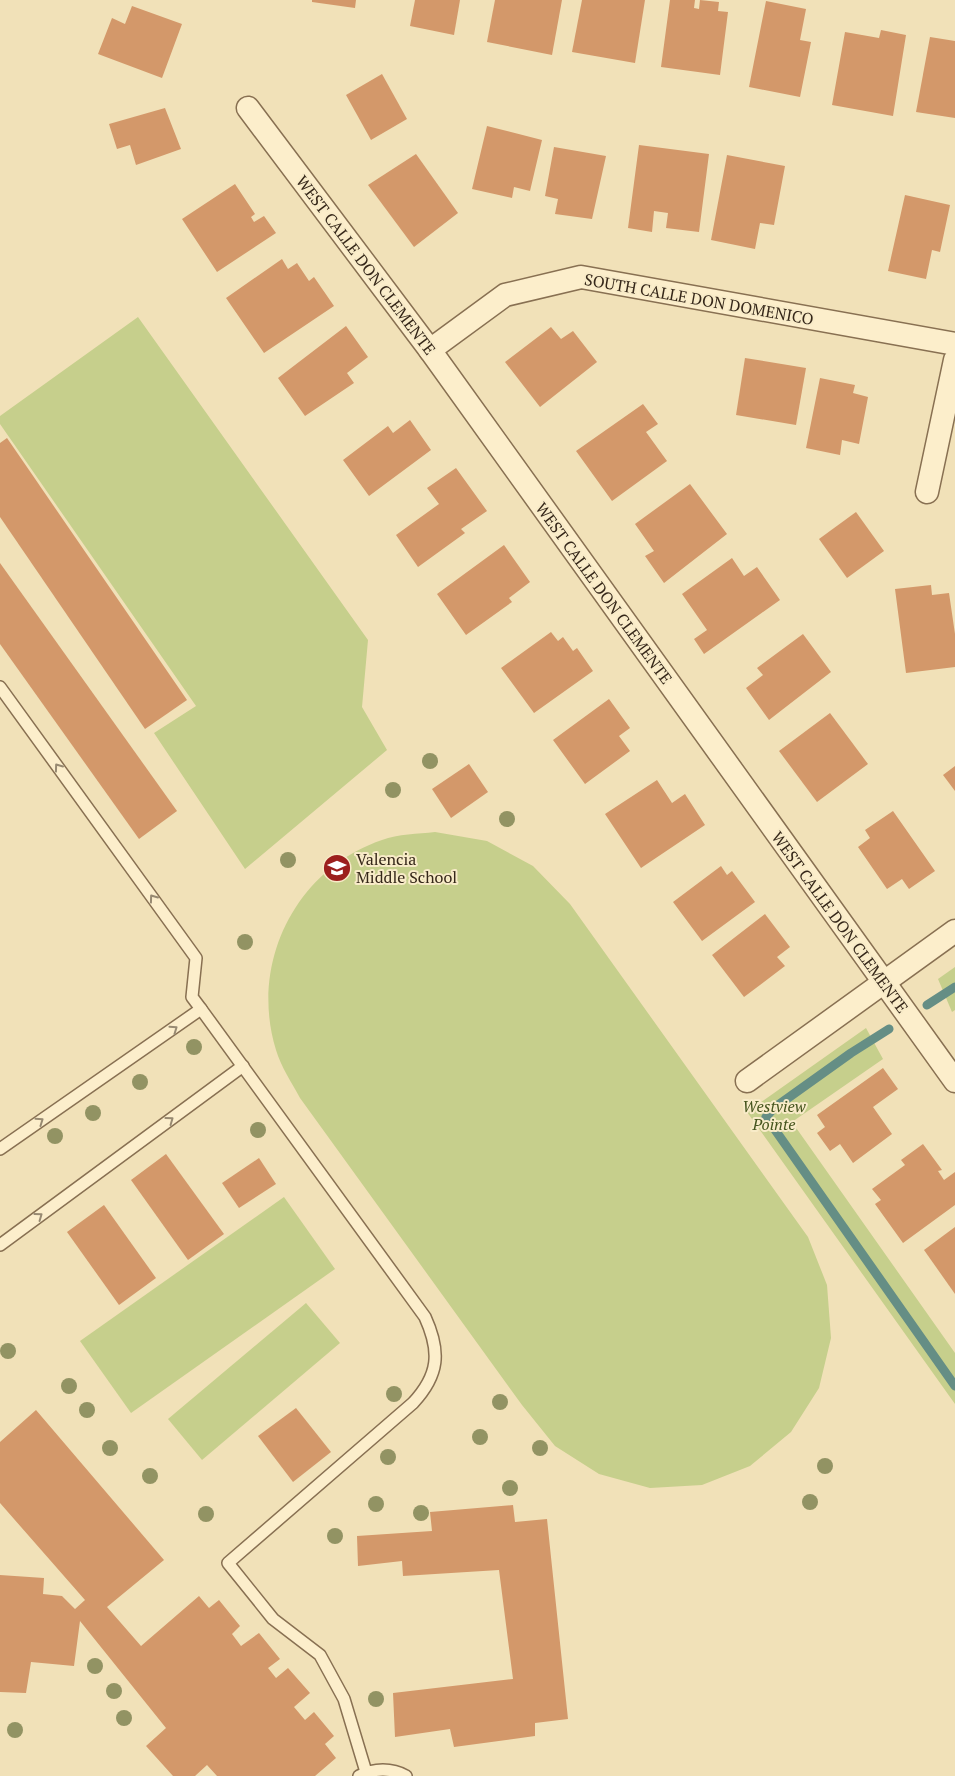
<svg xmlns="http://www.w3.org/2000/svg" width="955" height="1776" font-family="'PT Serif',serif">
  <style>
    .green { fill: #c6cf8c }
    .lines { fill: none; stroke-linecap: round; stroke-linejoin: round }
    .stream { stroke: #658e85; stroke-width: 9 }
    .building { fill: #d3986a }
    .lane-casing { stroke: #887052; stroke-width: 14 }
    .street-casing { stroke: #887052; stroke-width: 25 }
    .lane { stroke: #fceecb; stroke-width: 11 }
    .street { stroke: #fceecb; stroke-width: 22 }
    .tree { fill: #929363 }
    .oneway { stroke: #988a72 }
    .labels { text-anchor: middle; stroke-width: 4; stroke-linejoin: round; paint-order: stroke }
    .street-label { font-size: 16px; fill: #352719; stroke: #f8ebc8 }
    .poi-label { font-size: 16px; fill: #352719; stroke: #f8ebc8; text-anchor: start }
    .park-label { font-size: 16px; font-style: italic; fill: #45541d; stroke: #f8ebc8 }
  </style>
  <rect width="100%" height="100%" fill="#f1e1b8"/>
  <g class="green">
    <polygon points="138,317 368,640 362,707 387,750 245,869 154,733 196,706 0,424 0,416"/>
    <path d="M 435,832 L 487,841 L 533,866 L 570,904 L 808,1237 L 827,1285 L 831,1338 L 819,1388 L 791,1432 L 750,1466 L 702,1485 L 650,1488 L 599,1474 L 555,1446 L 522,1405 L 300,1098 C 292,1083 281,1067 276,1050 C 249,963 296,869 382,840 C 398,834 418,834 435,832 Z"/>
    <polygon points="955,967 955,1010 952,1012 938,979"/>
    <polygon points="866,1028 883,1059 792,1122 955,1353 955,1404 747,1112"/>
    <polygon points="284,1197 335,1269 131,1413 80,1341"/>
    <polygon points="306,1303 340,1343 202,1460 168,1419"/>
  </g>
  <g class="lines">
    <g class="stream">
      <polyline points="927,1005 955,987"/>
      <polyline points="889,1029 851,1053 774,1108 766,1117 955,1386"/>
    </g>
  </g>
  <g class="building">
    <polygon points="312,0 356,0 355,8 312,2"/>
    <polygon points="415,0 460,0 454,35 410,26"/>
    <polygon points="495,0 562,0 552,55 487,42"/>
    <polygon points="582,0 645,0 635,63 572,52"/>
    <polygon points="670,0 695,0 694,8 699,9 700,0 719,2 718,11 728,12 720,75 661,67"/>
    <polygon points="766,1 806,9 800,40 811,42 800,97 749,87"/>
    <polygon points="132,6 182,24 162,78 98,54 112,18 125,24"/>
    <polygon points="881,30 906,35 893,116 832,105 845,32 879,38"/>
    <polygon points="930,37 955,41 955,118 916,112"/>
    <polygon points="382,74 407,119 371,140 346,95"/>
    <polygon points="165,108 181,149 136,165 130,145 117,149 109,124"/>
    <polygon points="487,126 542,140 530,191 514,187 512,198 472,189"/>
    <polygon points="639,145 709,154 699,232 666,228 668,213 654,211 652,232 628,228"/>
    <polygon points="554,147 606,156 592,219 555,214 558,199 545,196"/>
    <polygon points="416,154 458,213 414,247 368,185"/>
    <polygon points="727,155 785,166 774,225 760,223 755,249 711,240"/>
    <polygon points="235,184 255,214 251,217 254,222 264,216 276,233 217,272 182,219"/>
    <polygon points="905,195 950,205 940,252 932,250 926,279 888,271"/>
    <polygon points="282,259 288,269 297,263 309,281 314,277 334,306 264,353 226,298"/>
    <polygon points="346,326 368,357 347,373 354,383 305,416 278,378"/>
    <polygon points="551,327 561,339 573,331 597,362 540,407 505,362"/>
    <polygon points="745,358 806,368 796,425 736,415"/>
    <polygon points="820,378 855,385 853,393 868,397 859,444 842,440 840,455 806,448"/>
    <polygon points="643,404 658,424 646,432 667,461 612,501 576,451"/>
    <polygon points="410,420 431,450 369,496 343,460 388,426 393,433"/>
    <polygon points="7,438 187,700 145,729 0,517 0,443"/>
    <polygon points="456,468 487,511 461,529 465,533 418,567 396,535 439,504 427,488"/>
    <polygon points="690,484 727,534 664,583 645,556 654,551 635,524"/>
    <polygon points="856,512 884,551 847,578 819,539"/>
    <polygon points="504,545 530,582 509,598 512,602 466,635 437,594"/>
    <polygon points="732,558 744,576 757,567 780,600 704,654 694,639 707,630 682,594"/>
    <polygon points="0,563 177,811 139,839 0,644"/>
    <polygon points="931,585 932,595 949,593 955,634 955,667 906,673 895,589"/>
    <polygon points="551,632 558,641 563,637 573,651 577,648 593,671 534,713 501,668"/>
    <polygon points="803,634 831,672 769,720 746,688 763,675 757,668"/>
    <polygon points="609,699 630,728 619,736 630,751 585,784 553,740"/>
    <polygon points="830,713 868,764 817,802 779,751"/>
    <polygon points="469,764 488,792 451,818 432,789"/>
    <polygon points="955,766 955,791 943,775"/>
    <polygon points="657,780 672,803 685,794 705,825 641,868 605,814"/>
    <polygon points="893,811 935,871 909,889 902,879 887,889 858,847 870,838 865,830"/>
    <polygon points="721,866 727,875 732,871 755,902 702,941 673,902"/>
    <polygon points="765,914 790,947 777,957 785,966 744,997 712,955"/>
    <polygon points="883,1068 898,1089 873,1107 892,1134 853,1163 840,1144 830,1151 817,1133 825,1127 817,1115"/>
    <polygon points="923,1144 942,1170 938,1171 944,1180 955,1172 955,1205 903,1243 875,1204 881,1200 872,1189 905,1165 901,1160"/>
    <polygon points="166,1154 224,1234 188,1260 131,1180"/>
    <polygon points="259,1158 276,1184 239,1208 222,1183"/>
    <polygon points="104,1205 156,1278 119,1305 67,1232"/>
    <polygon points="955,1227 955,1294 924,1250"/>
    <polygon points="296,1408 331,1452 293,1482 258,1436"/>
    <polygon points="36,1410 164,1560 107,1607 141,1646 199,1596 209,1608 219,1600 240,1626 232,1634 241,1646 259,1633 280,1659 268,1668 276,1678 288,1668 310,1693 294,1707 305,1720 314,1712 334,1736 325,1744 336,1758 315,1776 217,1776 207,1765 195,1776 173,1776 146,1746 166,1728 80,1621 74,1666 31,1662 26,1693 0,1692 0,1575 44,1578 43,1594 62,1596 75,1609 85,1600 0,1503 0,1442"/>
    <polygon points="513,1505 515,1522 547,1519 568,1719 535,1723 535,1736 454,1747 450,1729 395,1737 393,1693 513,1679 499,1570 403,1576 402,1561 358,1566 357,1536 432,1531 430,1512"/>
  </g>
  <g class="lines">
    <defs>
      <g id="lane">
        <polyline points="0,687 196,958 192,997 201,1009 0,1149"/>
        <path d="M 201,1009 L 425,1317 C 441,1352 439,1375 413,1403 L 228,1563 L 273,1619 L 320,1655 L 344,1699 L 366,1772"/>
        <polyline points="0,1245 243,1066"/>
        <path d="M 359,1776 C 374,1768 392,1768 406,1776"/>
      </g>
      <g id="street">
        <polyline points="248,108 430,350 955,1081"/>
        <polyline points="430,350 505,295 581,277 955,344"/>
        <polyline points="927,492 955,360"/>
        <polyline points="747,1081 955,931"/>
      </g>
    </defs>
    <use href="#lane" class="lane-casing"/>
    <use href="#street" class="street-casing"/>
    <use href="#lane" class="lane"/>
    <use href="#street" class="street"/>
  </g>
  <g class="tree">
    <circle cx="430" cy="761" r="8"/>
    <circle cx="393" cy="790" r="8"/>
    <circle cx="507" cy="819" r="8"/>
    <circle cx="288" cy="860" r="8"/>
    <circle cx="245" cy="942" r="8"/>
    <circle cx="194" cy="1047" r="8"/>
    <circle cx="140" cy="1082" r="8"/>
    <circle cx="93" cy="1113" r="8"/>
    <circle cx="258" cy="1130" r="8"/>
    <circle cx="55" cy="1136" r="8"/>
    <circle cx="8" cy="1351" r="8"/>
    <circle cx="69" cy="1386" r="8"/>
    <circle cx="394" cy="1394" r="8"/>
    <circle cx="500" cy="1402" r="8"/>
    <circle cx="87" cy="1410" r="8"/>
    <circle cx="480" cy="1437" r="8"/>
    <circle cx="110" cy="1448" r="8"/>
    <circle cx="540" cy="1448" r="8"/>
    <circle cx="388" cy="1457" r="8"/>
    <circle cx="825" cy="1466" r="8"/>
    <circle cx="150" cy="1476" r="8"/>
    <circle cx="510" cy="1488" r="8"/>
    <circle cx="810" cy="1502" r="8"/>
    <circle cx="376" cy="1504" r="8"/>
    <circle cx="421" cy="1513" r="8"/>
    <circle cx="206" cy="1514" r="8"/>
    <circle cx="335" cy="1536" r="8"/>
    <circle cx="95" cy="1666" r="8"/>
    <circle cx="114" cy="1691" r="8"/>
    <circle cx="376" cy="1699" r="8"/>
    <circle cx="124" cy="1718" r="8"/>
    <circle cx="15" cy="1730" r="8"/>
  </g>
  <defs><path id="oneway-chevron" d="M-2-3.5L2.5 0L-2 3.5" fill="none" stroke-width="1.6" stroke-linecap="round" stroke-linejoin="round" transform="scale(1.25)"/></defs>
  <g class="oneway">
    <use href="#oneway-chevron" transform="translate(58 767) rotate(-126)"/>
    <use href="#oneway-chevron" transform="translate(153 898) rotate(-126)"/>
    <use href="#oneway-chevron" transform="translate(174 1029) rotate(-35)"/>
    <use href="#oneway-chevron" transform="translate(170 1120) rotate(-36)"/>
    <use href="#oneway-chevron" transform="translate(40 1121) rotate(-35)"/>
    <use href="#oneway-chevron" transform="translate(39 1216) rotate(-36)"/>
  </g>
  <defs>
    <symbol id="school-disc" viewBox="-11 -11 22 22"><circle r="9.5" fill="#9c1f1d" stroke="#f8ebc8"/><path d="M0-5L7-2L0 1L-7-2ZM-4 1L0 2.5L4 1V4Q0 6-4 4Z" fill="#fff"/></symbol>
  </defs>
  <g fill-rule="evenodd">
    <use href="#school-disc" x="321" y="852" width="32" height="32"/>
  </g>
  <g class="labels">
    <g class="street-label">
      <text transform="translate(366 265) rotate(53)" y="6">WEST CALLE DON CLEMENTE</text>
      <text transform="translate(699 299) rotate(10)" y="6">SOUTH CALLE DON DOMENICO</text>
      <text transform="translate(604 593) rotate(54)" y="6">WEST CALLE DON CLEMENTE</text>
      <text transform="translate(840 922) rotate(54)" y="6">WEST CALLE DON CLEMENTE</text>
    </g>
    <g class="poi-label">
      <text x="356" y="865">Valencia<tspan x="356" dy="18">Middle School</tspan></text>
    </g>
    <g class="park-label">
      <text x="774" y="1112">Westview<tspan x="774" dy="18">Pointe</tspan></text>
    </g>
  </g>
</svg>
